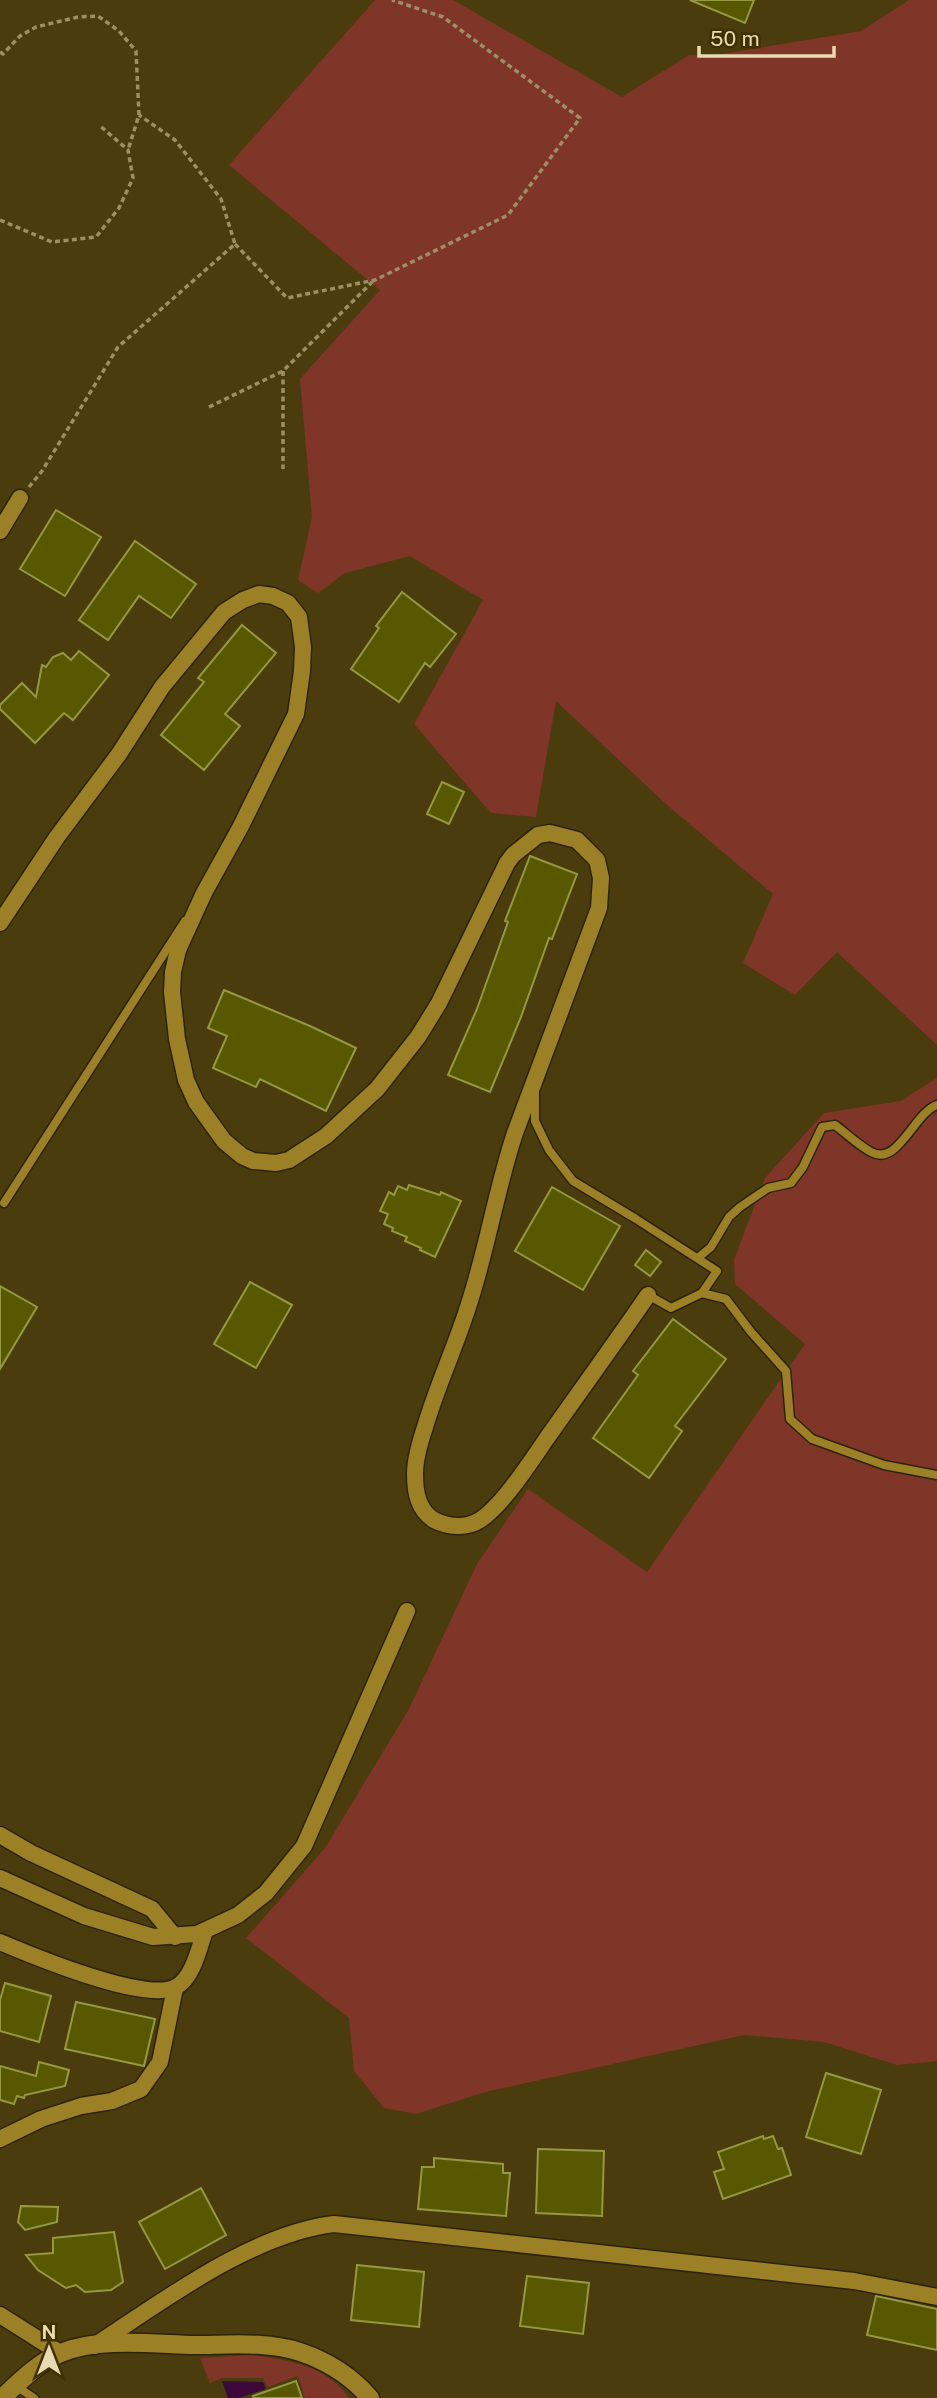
<svg xmlns="http://www.w3.org/2000/svg" width="937" height="2398" font-family="'Public Sans',sans-serif">
  <style>
    .green { fill: #803529 }
    .water { fill: #3c0939 }
    .building { fill: #575800; stroke: #959842; stroke-width: 2 }
    .lines { fill: none; stroke-linecap: round; stroke-linejoin: round }
    .lane-casing { stroke: #2d2408; stroke-width: 11 }
    .street-casing { stroke: #2d2408; stroke-width: 19 }
    .secondary-casing { stroke: #2d2408; stroke-width: 21 }
    .path { stroke: #9d8e63; stroke-width: 3.5; stroke-dasharray: 5 3.5; stroke-linecap: butt }
    .lane { stroke: #9c8026; stroke-width: 8 }
    .street { stroke: #9c8026; stroke-width: 16 }
    .secondary { stroke: #9c8026; stroke-width: 18 }
  </style>
  <rect width="100%" height="100%" fill="#4b3c0d"/>
  <g class="green">
    <polygon points="375,0 453,0 622,97 689,55 715,55 861,31 909,0 937,0 937,1045 837,952 795,995 743,963 773,894 667,805 556,701 536,817 491,813 414,724 483,600 410,556 345,573 318,593 298,580 312,517 300,379 380,290 229,165"/>
    <polygon points="937,1078 937,2061 897,2065 824,2042 744,2035 485,2092 416,2114 384,2108 354,2071 349,2018 246,1938 325,1848 409,1709 477,1564 528,1489 647,1572 805,1344 735,1284 734,1260 765,1178 824,1113 901,1101"/>
    <path d="M 253,2355 C 289,2360 328,2366 349,2398 L 305,2398 L 298,2376 L 268,2387 L 263,2378 L 222,2378 L 210,2383 L 200,2358 Z"/>
  </g>
  <polygon class="water" points="222,2381 263,2382 266,2389 239,2398 228,2398"/>
  <g class="building">
    <polygon points="690,0 754,0 745,23"/>
    <polygon points="56,510 101,537 65,596 20,569"/>
    <polygon points="135,541 196,584 171,618 139,596 108,640 79,620"/>
    <polygon points="402,592 456,634 430,667 425,663 399,702 351,669 379,628 376,626"/>
    <polygon points="242,625 276,653 225,714 240,726 204,770 161,735 204,682 198,678"/>
    <polygon points="79,651 109,675 73,720 64,713 35,743 0,709 0,705 22,683 36,697 42,665 46,667 53,657 63,653 71,660"/>
    <polygon points="442,782 464,792 449,824 427,814"/>
    <polygon points="530,856 577,874 552,939 549,938 521,1017 490,1092 448,1075 477,1009 508,922 505,921"/>
    <polygon points="224,990 310,1026 356,1048 326,1111 260,1079 256,1087 213,1068 227,1036 208,1028"/>
    <polygon points="409,1185 440,1195 441,1192 461,1201 435,1257 420,1250 421,1248 405,1241 407,1237 392,1231 393,1228 384,1224 388,1214 380,1211 389,1192 394,1195 398,1186 407,1190"/>
    <polygon points="552,1187 620,1226 583,1290 515,1251"/>
    <polygon points="646,1250 661,1262 650,1276 635,1265"/>
    <polygon points="250,1282 292,1305 256,1368 214,1344"/>
    <polygon points="0,1286 37,1307 0,1369"/>
    <polygon points="673,1319 726,1359 675,1426 682,1431 649,1478 593,1438 638,1375 633,1371"/>
    <polygon points="5,1983 51,1996 39,2042 0,2031 0,2000"/>
    <polygon points="76,2002 155,2019 144,2066 65,2049"/>
    <polygon points="39,2062 69,2070 65,2086 25,2095 24,2098 17,2096 14,2104 0,2100 0,2066 36,2076"/>
    <polygon points="826,2073 881,2090 861,2154 806,2137"/>
    <polygon points="763,2136 764,2139 773,2136 778,2149 782,2148 791,2175 723,2199 714,2172 724,2169 718,2152"/>
    <polygon points="538,2149 604,2151 602,2216 536,2213"/>
    <polygon points="434,2158 503,2164 503,2173 510,2173 506,2216 418,2209 422,2167 434,2167"/>
    <polygon points="201,2188 226,2235 165,2269 139,2222"/>
    <polygon points="21,2206 58,2207 57,2222 25,2230 18,2222"/>
    <polygon points="114,2232 123,2282 111,2290 85,2292 76,2285 66,2288 38,2270 26,2255 53,2253 53,2238"/>
    <polygon points="357,2265 424,2272 419,2327 351,2320"/>
    <polygon points="527,2276 589,2283 583,2334 520,2326"/>
    <polygon points="876,2296 937,2309 937,2350 867,2335"/>
    <polygon points="296,2381 302,2398 253,2398 253,2396"/>
  </g>
  <g class="lines">
    <defs>
      <g id="lane">
        <polyline points="535,1093 535,1121 549,1150 573,1181 636,1219 717,1271 702,1293 671,1308 648,1295"/>
        <polyline points="4,1203 185,921"/>
        <path d="M 699,1257 L 711,1247 L 729,1217 L 740,1207 L 768,1188 L 791,1183 L 803,1167 L 822,1127 L 835,1125 C 847,1134 858,1145 871,1152 C 898,1167 914,1113 937,1105"/>
        <polyline points="702,1293 726,1299 751,1332 786,1371 790,1419 812,1439 884,1465 937,1475"/>
        <polyline points="16,2386 34,2398"/>
      </g>
      <g id="street">
        <polyline points="0,531 20,498"/>
        <path d="M 0,923 L 57,837 L 119,754 L 162,687 L 224,612 L 243,600 L 259,594 L 273,596 L 288,603 L 299,617 L 303,647 L 302,671 L 296,714 L 241,826 L 204,893 L 178,950 L 173,972 L 172,992 L 177,1039 L 186,1080 L 196,1102 L 224,1141 L 242,1156 L 253,1161 L 276,1163 L 289,1160 L 326,1136 L 377,1089 L 418,1037 L 439,1003 L 507,863 L 513,855 L 538,835 L 550,833 L 577,840 L 597,860 L 601,878 L 599,908 L 515,1133 C 496,1190 487,1250 468,1307 C 455,1348 437,1386 425,1427 C 420,1442 415,1458 415,1474 C 415,1492 418,1510 434,1520 C 448,1527 466,1529 480,1520 C 503,1505 531,1461 547,1438 C 581,1390 615,1343 648,1295"/>
        <polyline points="0,1835 31,1853 152,1909 175,1937"/>
        <polyline points="0,1878 84,1916 153,1937 197,1934 238,1915 266,1893 304,1846 407,1611"/>
        <path d="M 0,1942 C 33,1956 146,2003 176,1987 C 193,1978 199,1948 205,1931"/>
        <polyline points="0,2139 41,2119 81,2106 112,2101 141,2089 160,2062 175,1988"/>
        <polyline points="0,2315 60,2353"/>
        <path d="M 94,2346 C 163,2301 251,2234 334,2224 L 854,2281 L 937,2297"/>
      </g>
      <path id="secondary" d="M 2,2398 C 19,2382 39,2362 61,2353 C 98,2337 154,2344 194,2345 C 228,2345 266,2341 300,2352 C 327,2361 352,2377 370,2398"/>
    </defs>
    <use href="#lane" class="lane-casing"/>
    <use href="#street" class="street-casing"/>
    <use href="#secondary" class="secondary-casing"/>
    <g class="path">
      <polyline points="0,52 3,54 20,36 36,27 78,17 98,16 119,31 136,51 139,115 128,150"/>
      <polyline points="0,220 52,242 96,237 119,208 133,178 128,150 99,125"/>
      <polyline points="235,244 287,298 375,280 508,215 580,118 443,17 392,0"/>
      <polyline points="283,371 283,469"/>
      <polyline points="209,407 283,371 373,281"/>
      <polyline points="29,487 42,471 118,347 235,244 221,199 175,140 139,115"/>
    </g>
    <use href="#lane" class="lane"/>
    <use href="#street" class="street"/>
    <use href="#secondary" class="secondary"/>
  </g>
  <g transform="translate(49 2349)" stroke="#403200" stroke-width="5" paint-order="stroke">
  <path d="M0-5L12 26L0 18L-12 26Z" fill="#e8dab2"/>
  <text y="-10" font-size="19" font-weight="bold" text-anchor="middle" fill="#e8dab2">N</text>
  </g>
  <path d="M699 46v10h135v-10" fill="none" stroke="#e8dab2" stroke-width="3.5"/>
  <text x="710" y="46" font-size="21" fill="#e8dab2" stroke="#403200" stroke-width="5" paint-order="stroke">50 m</text>
</svg>
